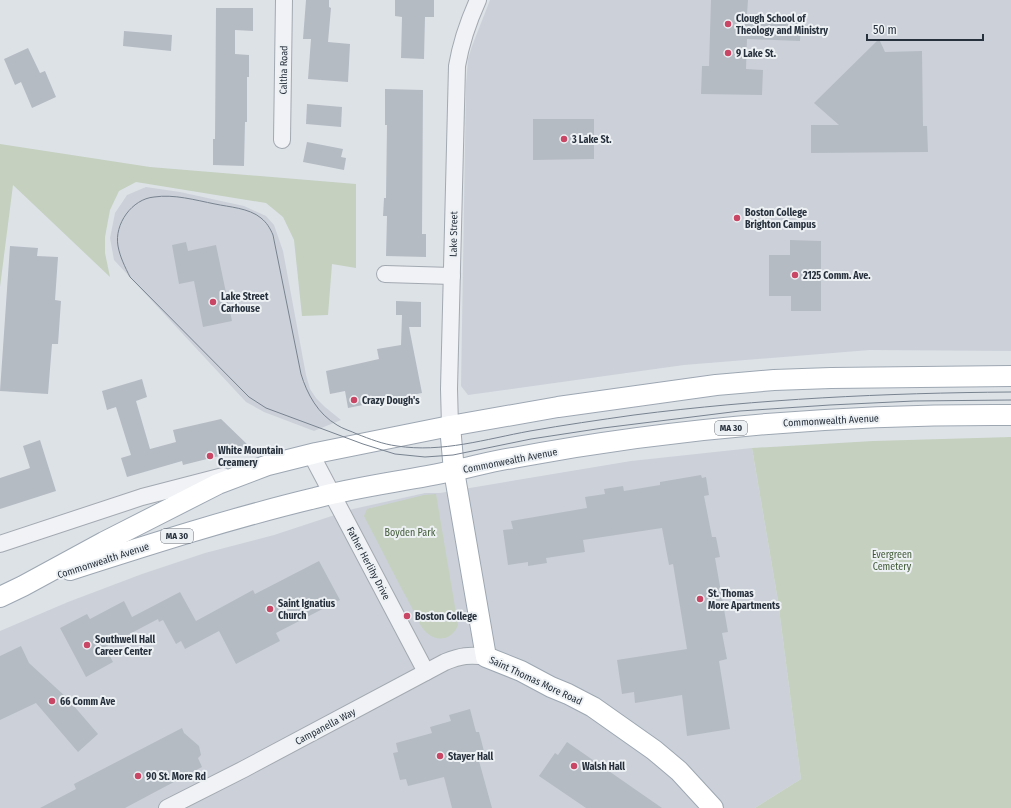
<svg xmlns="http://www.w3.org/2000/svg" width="1011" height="808" font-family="'Fira Sans Condensed',sans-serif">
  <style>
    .built { fill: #ccd1d9 }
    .green { fill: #c5d0bf }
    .building { fill: #b5bbc3 }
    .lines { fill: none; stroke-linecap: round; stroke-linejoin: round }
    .minor-casing { stroke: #a3a9b1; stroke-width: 18 }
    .major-casing { stroke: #9da7b2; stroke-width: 22 }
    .minor { stroke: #f0f2f5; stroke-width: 16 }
    .major { stroke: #fff; stroke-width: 20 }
    .tram { stroke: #788390; stroke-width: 1 }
    .poi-dot { fill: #c94664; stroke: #edf1f4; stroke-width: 1.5 }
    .labels { text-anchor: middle; stroke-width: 4; stroke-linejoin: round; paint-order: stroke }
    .shield { fill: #edf1f4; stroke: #626b74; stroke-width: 1 }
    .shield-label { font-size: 9px; font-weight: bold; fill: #27313d }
    .poi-label { font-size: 10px; font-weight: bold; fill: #27313d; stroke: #edf1f4; text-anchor: start }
    .street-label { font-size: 10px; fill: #27313d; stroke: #edf1f4 }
    .park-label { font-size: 10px; fill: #3f5835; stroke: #edf1f4 }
  </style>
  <rect width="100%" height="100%" fill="#dde2e7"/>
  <g class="built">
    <polygon points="490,0 1011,0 1011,351 870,350 684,365 468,395 461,386 466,85 468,59 472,46"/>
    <polygon points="146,187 180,192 244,206 266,216 274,225 283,251 306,375 310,389 316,398 325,407 341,420 314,431 264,412 246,402 114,260 110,238 115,213 127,195"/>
    <polygon points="752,448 778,601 801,779 755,808 0,808 0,631 68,602 142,574 205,553 274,535 353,509 425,493 440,493 631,461"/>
  </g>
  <g class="green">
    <polygon points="0,144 150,167 356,184 356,268 332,264 328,315 302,316 294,240 283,217 266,203 136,182 119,191 110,210 105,237 105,253 110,277 13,185 0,287"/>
    <polygon points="1011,437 1011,808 755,808 801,779 778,601 752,448 873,441"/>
    <path d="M 436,494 L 458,625 C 453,639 438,643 427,633 C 420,627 415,614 411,606 C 395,577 380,546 364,516 L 367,509 L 424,495 Z"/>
  </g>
  <g class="building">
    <polygon points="306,0 329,0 329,7 331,8 328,42 350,44 348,82 308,79 311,39 303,39"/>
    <polygon points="395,0 434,0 434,17 425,17 424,59 401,58 402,17 395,16"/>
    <polygon points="711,0 748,0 747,14 801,15 800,41 747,39 746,69 763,70 762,95 701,94 702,66 709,66"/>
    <polygon points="216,8 253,8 253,31 235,30 235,54 249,55 249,77 247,77 247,122 245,122 244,166 213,165 213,139 215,139"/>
    <polygon points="124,31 172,35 171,51 123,46"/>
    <polygon points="879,39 885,52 922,51 923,126 927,126 928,152 811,153 811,125 839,125 814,103"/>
    <polygon points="28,48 40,73 45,71 56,97 32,108 21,82 15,85 4,59"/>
    <polygon points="385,89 423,90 422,234 426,234 426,257 386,256 387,216 383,216 384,198 386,198 387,125 385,125"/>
    <polygon points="307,104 342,107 341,127 306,124"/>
    <polygon points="533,119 594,119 594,159 533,160"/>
    <polygon points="307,142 343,149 341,157 346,158 344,170 303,162"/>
    <polygon points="790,240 821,241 821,311 791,311 791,296 769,296 769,255 790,255"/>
    <polygon points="186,242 188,251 216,245 232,321 203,327 194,281 179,284 172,245"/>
    <polygon points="10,246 38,248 37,256 58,257 55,300 61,301 58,344 52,344 48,394 0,391"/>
    <polygon points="396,301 421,302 421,327 409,327 422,393 348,408 345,391 330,394 326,371 379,359 377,349 401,345 402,315 396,315"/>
    <polygon points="142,379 147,397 136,401 150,449 176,442 173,430 221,419 251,448 183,465 182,461 127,477 121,458 131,455 116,407 107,410 102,391"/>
    <polygon points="40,440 56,491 0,509 0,478 30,468 23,446"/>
    <polygon points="701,475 702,478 706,477 709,495 704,496 712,537 716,537 720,557 715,558 728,632 722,633 727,659 719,661 730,729 687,736 682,695 635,703 634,692 622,694 617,660 687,649 673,564 669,565 662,528 583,540 585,552 546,558 547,563 528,566 528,562 508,565 503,530 513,529 511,521 587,508 585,497 605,494 604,489 623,486 624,491 660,485 660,482"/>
    <polygon points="319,561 340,600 276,633 280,641 236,664 219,631 185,649 181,641 176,644 163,620 159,622 158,619 105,647 113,662 86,677 60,628 87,614 90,619 124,601 132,617 180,592 196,621 253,590 255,594"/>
    <polygon points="21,646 29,663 67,698 98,734 78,752 36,703 0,720 0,656"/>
    <polygon points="470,709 476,732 479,732 486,759 479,761 492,808 452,808 444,777 408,786 406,779 400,780 393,753 398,752 396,743 432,733 430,727 451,721 449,715"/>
    <polygon points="182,728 184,733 199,746 201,755 198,758 202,767 125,808 40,808 76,789 74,784"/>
    <polygon points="567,742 662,808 586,808 539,776 555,753 558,755"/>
  </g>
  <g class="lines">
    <defs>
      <g id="minor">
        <polyline points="282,140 284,0"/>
        <polyline points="385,274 452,276"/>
        <path d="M 450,426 L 449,389 L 457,66 C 461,43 468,22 478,0"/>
        <polyline points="311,454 426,672"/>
        <polyline points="0,544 142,497 223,476"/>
        <path d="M 167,808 L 244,769 L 445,662 C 460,656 470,654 486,657"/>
      </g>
      <g id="major">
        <polyline points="450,426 454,471 486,657 521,671 551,687 568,694 593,707 654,750 679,771 713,808"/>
        <path d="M 70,570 C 151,544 232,518 315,498 C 360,486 406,481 452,471 C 472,467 492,461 513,458 C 677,427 844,414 1011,415"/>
        <polyline points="0,597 23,586 104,542 218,484 268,465 316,453 450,426 558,407 716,385 774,380 831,378 1011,376"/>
      </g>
    </defs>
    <use href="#minor" class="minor-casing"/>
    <use href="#major" class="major-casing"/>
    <use href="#minor" class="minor"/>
    <use href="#major" class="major"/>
    <path class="tram" d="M 1011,392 C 885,393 759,399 634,415 C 599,420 564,425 530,431 C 486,439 442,453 397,446 C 382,444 370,439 357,434 C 351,431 343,429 337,425 C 318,414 307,394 301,374 L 273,235 C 270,228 267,223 261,218 C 249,208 229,207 215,204 C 195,200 174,194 154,197 C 132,199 114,224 118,246 C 120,257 125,267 130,277 L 249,397 L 266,408 L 363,444 L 395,454 L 425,457 L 453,455 L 531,439 L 603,428 L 740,411 L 830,405 L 914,401 L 1011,400"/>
  </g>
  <g class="poi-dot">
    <circle cx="728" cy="24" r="4"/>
    <circle cx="728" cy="53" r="4"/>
    <circle cx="564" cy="139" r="4"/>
    <circle cx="737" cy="218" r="4"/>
    <circle cx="795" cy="275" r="4"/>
    <circle cx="213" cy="302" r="4"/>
    <circle cx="354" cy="400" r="4"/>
    <circle cx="210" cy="456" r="4"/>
    <circle cx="700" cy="599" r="4"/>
    <circle cx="270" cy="609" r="4"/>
    <circle cx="407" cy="616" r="4"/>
    <circle cx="87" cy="645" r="4"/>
    <circle cx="52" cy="701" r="4"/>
    <circle cx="440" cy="756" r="4"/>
    <circle cx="574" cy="766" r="4"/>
    <circle cx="138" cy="776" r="4"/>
  </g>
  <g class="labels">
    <g class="shield">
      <rect x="715" y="421" width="32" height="14" rx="3"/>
      <rect x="161" y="529" width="32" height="14" rx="3"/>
    </g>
    <g class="shield-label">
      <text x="731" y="431">MA 30</text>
      <text x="177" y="539">MA 30</text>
    </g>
    <g class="poi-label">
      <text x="736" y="22">Clough School of<tspan x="736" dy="12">Theology and Ministry</tspan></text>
      <text x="736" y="57">9 Lake St.</text>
      <text x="572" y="143">3 Lake St.</text>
      <text x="745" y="216">Boston College<tspan x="745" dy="12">Brighton Campus</tspan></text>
      <text x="803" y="279">2125 Comm. Ave.</text>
      <text x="221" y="300">Lake Street<tspan x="221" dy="12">Carhouse</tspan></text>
      <text x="362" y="404">Crazy Dough's</text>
      <text x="218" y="454">White Mountain<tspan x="218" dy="12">Creamery</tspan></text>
      <text x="708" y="597">St. Thomas<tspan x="708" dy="12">More Apartments</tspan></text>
      <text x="278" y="607">Saint Ignatius<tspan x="278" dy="12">Church</tspan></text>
      <text x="415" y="620">Boston College</text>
      <text x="95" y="643">Southwell Hall<tspan x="95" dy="12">Career Center</tspan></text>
      <text x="60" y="705">66 Comm Ave</text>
      <text x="448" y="760">Stayer Hall</text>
      <text x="582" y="770">Walsh Hall</text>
      <text x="146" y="780">90 St. More Rd</text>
    </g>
    <g class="street-label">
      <text transform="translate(283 70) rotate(-89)" y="4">Caltha Road</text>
      <text transform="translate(453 234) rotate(-89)" y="4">Lake Street</text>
      <text transform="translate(831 420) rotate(-3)" y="4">Commonwealth Avenue</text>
      <text transform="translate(510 460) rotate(-11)" y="4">Commonwealth Avenue</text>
      <text transform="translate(103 560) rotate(-18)" y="4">Commonwealth Avenue</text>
      <text transform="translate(369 563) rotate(62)" y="4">Father Herlihy Drive</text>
      <text transform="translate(536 680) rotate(25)" y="4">Saint Thomas More Road</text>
      <text transform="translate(325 726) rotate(-28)" y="4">Campanella Way</text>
    </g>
    <g class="park-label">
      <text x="410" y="536">Boyden Park</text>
      <text x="892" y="558">Evergreen<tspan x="892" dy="12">Cemetery</tspan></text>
    </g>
  </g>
  <path d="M867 34v6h116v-6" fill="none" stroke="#27313d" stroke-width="2"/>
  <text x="873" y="34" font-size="12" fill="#27313d" stroke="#edf1f4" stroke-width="3" paint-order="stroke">50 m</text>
</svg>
